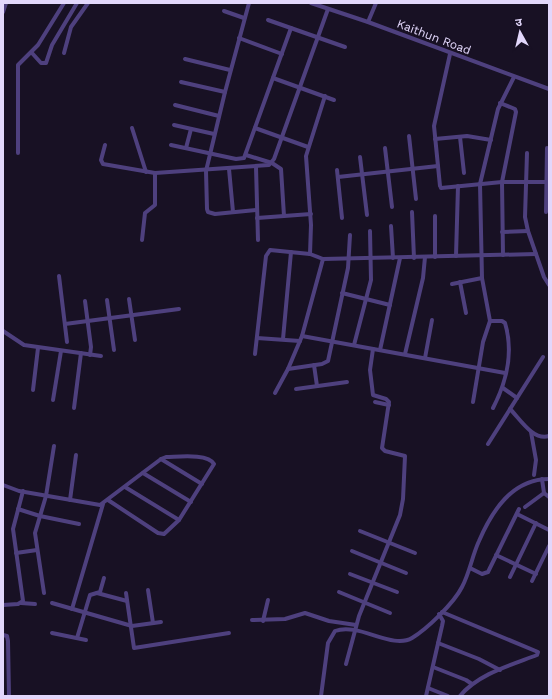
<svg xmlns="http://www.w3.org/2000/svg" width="552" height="699" font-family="'Work Sans','Noto Sans Devanagari',sans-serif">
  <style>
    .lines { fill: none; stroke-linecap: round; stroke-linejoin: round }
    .minor { stroke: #4e407e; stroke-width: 4 }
    .labels { text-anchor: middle; stroke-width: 3; stroke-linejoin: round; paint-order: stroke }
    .street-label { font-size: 12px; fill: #e2d7fb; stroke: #181124 }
  </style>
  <rect width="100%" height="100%" fill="#181124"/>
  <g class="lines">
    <g class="minor">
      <polyline points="249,3 225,92 206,171 207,209 208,212 215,214 257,210"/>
      <polyline points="311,3 368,22 549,89"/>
      <polyline points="224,11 244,18"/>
      <polyline points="3,12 6,3"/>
      <polyline points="268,20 345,47"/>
      <polyline points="368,22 376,3"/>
      <polyline points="239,38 282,54"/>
      <polyline points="32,53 41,63 46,63 52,45 77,3"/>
      <polyline points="64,53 71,27 88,3"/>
      <polyline points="185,59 230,70"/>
      <polyline points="273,78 334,100"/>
      <polyline points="181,82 225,92"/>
      <polyline points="500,103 515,109 516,112 502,182 503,255"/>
      <polyline points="175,105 219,116"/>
      <polyline points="174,125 214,134"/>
      <polyline points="132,128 146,172"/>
      <polyline points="255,128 308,147"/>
      <polyline points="409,136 416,199"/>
      <polyline points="460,137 464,173"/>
      <polyline points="435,139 467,136 491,140"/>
      <polyline points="105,145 101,160 103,164 155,173 269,165 274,159 328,9"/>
      <polyline points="171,145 236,159 244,158 291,28"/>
      <polyline points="186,148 191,129"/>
      <polyline points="385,148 392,207"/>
      <polyline points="18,153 18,65 38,45 64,3"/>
      <polyline points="527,153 525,217 528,231 544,277 549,285"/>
      <polyline points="246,155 272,163 281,169 284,216"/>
      <polyline points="360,157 367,215"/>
      <polyline points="256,167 258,240"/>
      <polyline points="229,169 233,212"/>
      <polyline points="337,170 342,218"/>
      <polyline points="338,177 438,166"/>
      <polyline points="440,186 434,126 450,54"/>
      <polyline points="441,188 502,182 549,182"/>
      <polyline points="412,212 414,258"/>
      <polyline points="546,212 547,148"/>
      <polyline points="435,216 435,257"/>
      <polyline points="257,218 311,214"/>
      <polyline points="391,226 393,258"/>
      <polyline points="502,232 528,231"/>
      <polyline points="142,240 145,213 155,205 155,173"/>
      <polyline points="310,254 311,225 306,156 325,96"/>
      <polyline points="456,256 458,186"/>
      <polyline points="59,276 67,342"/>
      <polyline points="460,282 466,313"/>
      <polyline points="452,284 482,278"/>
      <polyline points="342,293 390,305"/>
      <polyline points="129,299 135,340"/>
      <polyline points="107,300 114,350"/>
      <polyline points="85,301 91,347 90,355"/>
      <path d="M 490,321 L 502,321 L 505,323 C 514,353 507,381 493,408"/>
      <polyline points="65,324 179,309"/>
      <polyline points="3,331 24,345 101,356"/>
      <polyline points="302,336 505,373"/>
      <polyline points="257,338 300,341"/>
      <polyline points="283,339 291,252"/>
      <polyline points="354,345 371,280 370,231"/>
      <polyline points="380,350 400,258"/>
      <polyline points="255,354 266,256 270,250 310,254 323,259 536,254"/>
      <polyline points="405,354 423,278 425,257"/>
      <polyline points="425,358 432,320"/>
      <polyline points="314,365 317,386"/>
      <polyline points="288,369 322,364 328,361 348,268 350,235"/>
      <polyline points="503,388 517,398"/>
      <polyline points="296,389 347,382"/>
      <polyline points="33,390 38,348"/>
      <polyline points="275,393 288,369 302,336 323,259"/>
      <polyline points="53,400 61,351"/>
      <polyline points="375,402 389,405"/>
      <polyline points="473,402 483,342 490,321 482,278 480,184 498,109 514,77"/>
      <polyline points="74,408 81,353"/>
      <path d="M 510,409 C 520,419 533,441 549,436"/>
      <polyline points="531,432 536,460 534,475"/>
      <polyline points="488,444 543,357"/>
      <polyline points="161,459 202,484"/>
      <polyline points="143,473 191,502"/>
      <polyline points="542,479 544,493 549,497"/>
      <path d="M 3,485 L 19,491 L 100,505 L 161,459 L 166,457 C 177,457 208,453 214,464 L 179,520 L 164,534 L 158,533 L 108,500"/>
      <polyline points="125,487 179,520"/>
      <polyline points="70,500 76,455"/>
      <polyline points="525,507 544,493"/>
      <polyline points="18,509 40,516 79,524"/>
      <polyline points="517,514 549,530"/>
      <polyline points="360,531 415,553"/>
      <polyline points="352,551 406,573"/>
      <polyline points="16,553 37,550"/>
      <polyline points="496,555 536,574"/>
      <polyline points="470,568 482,574 488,572 519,509"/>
      <polyline points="350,574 397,592"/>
      <polyline points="510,577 536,523"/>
      <polyline points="532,581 549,546"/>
      <polyline points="148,590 153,623"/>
      <polyline points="339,592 390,613"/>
      <polyline points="44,593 35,533 46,496 54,446"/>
      <polyline points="97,593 127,601"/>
      <polyline points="126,593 134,648 229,633"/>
      <polyline points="21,603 35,604"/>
      <polyline points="52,603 132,626 161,622"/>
      <polyline points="3,605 18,604 23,601 13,529 23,491"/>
      <polyline points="72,609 103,504"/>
      <path d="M 442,612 L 538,652 L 537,655 C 511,665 478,674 460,696"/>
      <polyline points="252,620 285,619 305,613 329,621 356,625"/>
      <polyline points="263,621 268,600"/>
      <polyline points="52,633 86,640"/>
      <polyline points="3,635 7,636 8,641 9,696"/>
      <polyline points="77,638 90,595 100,592 104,578"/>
      <polyline points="438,643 479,659 500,670"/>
      <polyline points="346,664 359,616 400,515 403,499 405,456 385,451 382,448 389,402 386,399 373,395 370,370 373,349"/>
      <polyline points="433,667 466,680 472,684"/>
      <polyline points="428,688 448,696"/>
      <path d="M 321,696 L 328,643 L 335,631 C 359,622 392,650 412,638 C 427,629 454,603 462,587 C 470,572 472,556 479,541 C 492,511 512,479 549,479"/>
      <polyline points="426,696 442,626 443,621 439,614"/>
    </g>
  </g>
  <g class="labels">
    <g class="street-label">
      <text transform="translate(434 37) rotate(21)" y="4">Kaithun Road</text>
    </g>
  </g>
  <rect width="552" height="699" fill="none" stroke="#e2d7fb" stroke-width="8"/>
  <g transform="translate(520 32) rotate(352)" stroke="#181124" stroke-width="3" paint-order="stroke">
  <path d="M0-3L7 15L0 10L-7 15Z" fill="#e2d7fb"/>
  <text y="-6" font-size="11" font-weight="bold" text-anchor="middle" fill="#e2d7fb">उ</text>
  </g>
</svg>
